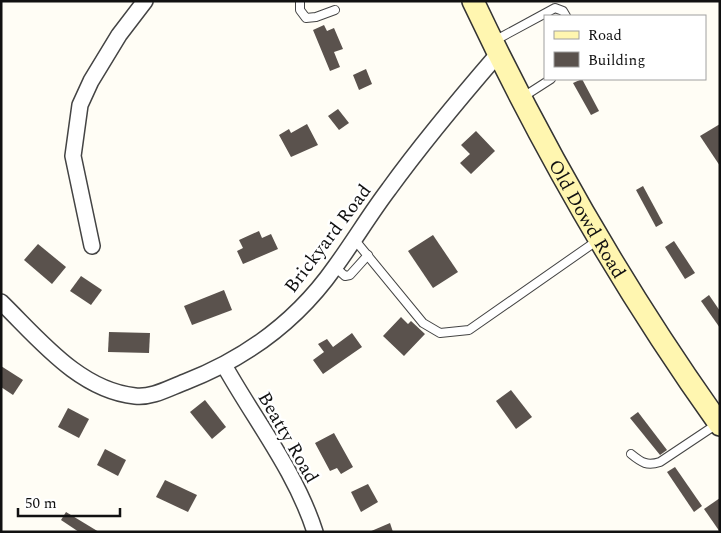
<svg xmlns="http://www.w3.org/2000/svg" width="721" height="533" font-family="Spectral,serif">
  <style>
    .building { fill: #5a524d }
    .lines { fill: none; stroke-linecap: round; stroke-linejoin: round }
    .lane-casing { stroke: #444; stroke-width: 10 }
    .street-casing { stroke: #444; stroke-width: 18 }
    .secondary-casing { stroke: #333; stroke-width: 24 }
    .lane { stroke: #fff; stroke-width: 8 }
    .street { stroke: #fff; stroke-width: 15 }
    .secondary { stroke: #fff6b0; stroke-width: 21 }
    .labels { text-anchor: middle; stroke-width: 5; stroke-linejoin: round; paint-order: stroke }
    .street-label { font-size: 19px; fill: #111; stroke: #fff }
  </style>
  <rect width="100%" height="100%" fill="#fffdf5"/>
  <g class="building">
    <polygon points="324,25 327,31 334,28 343,49 334,52 340,67 330,71 313,30"/>
    <polygon points="366,69 372,84 359,90 353,75"/>
    <polygon points="582,79 599,111 591,115 573,83"/>
    <polygon points="338,109 349,123 339,130 328,116"/>
    <polygon points="307,124 318,145 291,157 279,135 289,129 291,133"/>
    <polygon points="720,124 720,166 700,136"/>
    <polygon points="476,131 495,151 471,174 460,163 470,154 461,145"/>
    <polygon points="643,186 663,223 656,227 636,190"/>
    <polygon points="259,231 262,238 271,234 278,249 243,264 237,251 243,248 239,240"/>
    <polygon points="433,235 458,272 433,288 408,251"/>
    <polygon points="674,241 695,273 685,279 665,247"/>
    <polygon points="38,244 66,267 52,284 24,260"/>
    <polygon points="81,276 102,290 91,305 70,291"/>
    <polygon points="224,290 232,310 192,325 184,306"/>
    <polygon points="709,295 720,311 720,328 701,301"/>
    <polygon points="401,317 408,324 411,321 425,334 404,356 383,336"/>
    <polygon points="109,332 150,333 149,353 108,352"/>
    <polygon points="352,333 362,347 323,374 313,360 324,352 318,344 327,339 333,347"/>
    <polygon points="1,366 23,380 13,395 1,387"/>
    <polygon points="511,390 532,417 516,429 496,401"/>
    <polygon points="205,400 226,427 212,439 190,412"/>
    <polygon points="68,408 89,419 79,438 58,427"/>
    <polygon points="638,412 667,450 660,455 630,418"/>
    <polygon points="334,433 353,467 341,474 337,468 330,471 315,443"/>
    <polygon points="105,449 126,460 118,476 97,465"/>
    <polygon points="675,467 702,506 694,512 667,472"/>
    <polygon points="165,480 197,495 188,512 156,497"/>
    <polygon points="368,484 378,502 361,512 351,492"/>
    <polygon points="720,498 720,532 704,509"/>
    <polygon points="66,512 99,532 79,532 61,520"/>
    <polygon points="390,523 393,532 369,532"/>
  </g>
  <g class="lines">
    <defs>
      <g id="lane">
        <polyline points="300,1 300,10 306,18 316,17 335,10"/>
        <polyline points="494,41 555,8 563,11 566,16"/>
        <polyline points="523,97 551,79"/>
        <polyline points="354,239 423,323 440,333 469,330 598,240"/>
        <polyline points="335,267 345,276 350,275 368,255"/>
        <path d="M 631,454 C 642,463 647,466 660,462 L 717,424"/>
      </g>
      <g id="street">
        <polyline points="92,246 73,156 80,105 91,81 119,35 145,1"/>
        <path d="M 1,302 C 39,339 79,390 135,396 C 152,398 169,388 185,382 C 247,358 297,321 335,267 C 354,241 370,214 389,189 C 423,142 460,98 498,54"/>
        <path d="M 224,365 C 254,419 296,472 315,532"/>
      </g>
      <g id="secondary">
        <path id="s1" d="M 473,1 C 543,149 625,292 720,425"/>
      </g>
    </defs>
    <use href="#lane" class="lane-casing"/>
    <use href="#street" class="street-casing"/>
    <use href="#secondary" class="secondary-casing"/>
    <use href="#lane" class="lane"/>
    <use href="#street" class="street"/>
    <use href="#secondary" class="secondary"/>
  </g>
  <g class="labels">
    <g class="street-label">
      <text dy="7" stroke="none"><textPath href="#s1" startOffset="246">Old Dowd Road</textPath></text>
      <text transform="translate(327 238) rotate(-53)" y="7">Brickyard Road</text>
      <text transform="translate(289 437) rotate(60)" y="7">Beatty Road</text>
    </g>
  </g>
  <rect width="721" height="533" fill="none" stroke="#111111" stroke-width="5"/>
  <rect x="544" y="15" width="162" height="65" fill="#ffffff" stroke="#a0a0a0"/>
  <rect x="554" y="31" width="25" height="8" fill="#fff6b0" stroke="#a0a0a0"/>
  <text x="588" y="40" font-size="15" fill="#111111">Road</text>
  <rect x="554" y="52" width="25" height="15" fill="#5a524d" stroke="#a0a0a0"/>
  <text x="588" y="65" font-size="15" fill="#111111">Building</text>
  <path d="M18 508v8h102v-8" fill="none" stroke="#111111" stroke-width="2.5"/>
  <text x="25" y="508" font-size="15" fill="#111111" stroke="#ffffff" stroke-width="4" paint-order="stroke">50 m</text>
</svg>
